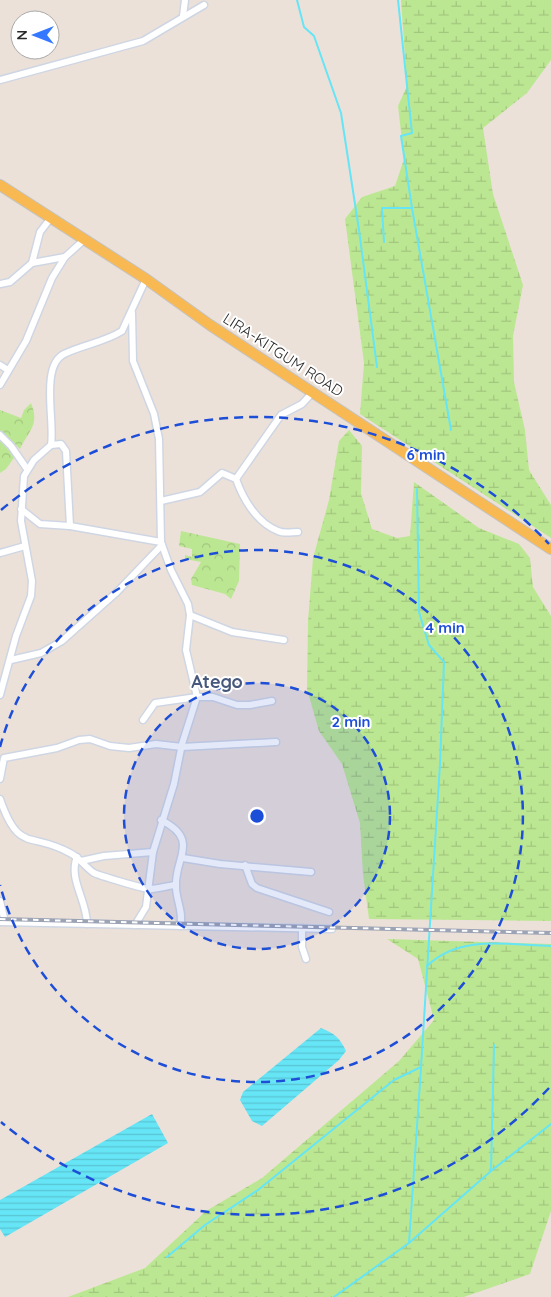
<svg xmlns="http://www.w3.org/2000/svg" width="551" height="1297" font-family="Quicksand,sans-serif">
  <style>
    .forest { fill: url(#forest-crowns) }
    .wetland { fill: url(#wetland-marsh) }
    .water { fill: url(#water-rules) }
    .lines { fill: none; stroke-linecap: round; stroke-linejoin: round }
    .stream { stroke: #65e5f5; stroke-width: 2 }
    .street-casing { stroke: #cfd6e3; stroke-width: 9 }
    .primary-casing { stroke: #c3c3c3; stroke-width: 12 }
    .street { stroke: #fff; stroke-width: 6 }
    .primary { stroke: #f9b952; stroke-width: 10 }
    .rail-casing { stroke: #9ca3b5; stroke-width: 4 }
    .rail { stroke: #fff; stroke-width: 2; stroke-dasharray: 5.5; stroke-linecap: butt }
    .ring { fill: none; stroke: #1d4ed8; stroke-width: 2.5; stroke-dasharray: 9 6 }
    .labels { text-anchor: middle; stroke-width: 4; stroke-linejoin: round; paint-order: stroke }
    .street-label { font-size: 15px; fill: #292929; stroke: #fff }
    .quarter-label { font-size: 18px; font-weight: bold; fill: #47587c; stroke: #fff }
    .centre { fill: #1d4ed8; stroke: #fff; stroke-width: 2.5 }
    .ring-label { font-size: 15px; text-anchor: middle; font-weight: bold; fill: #1d4ed8; stroke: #fff; stroke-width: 4; stroke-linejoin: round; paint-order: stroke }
  </style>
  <defs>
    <pattern id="forest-crowns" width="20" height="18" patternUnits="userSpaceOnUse" patternTransform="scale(1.25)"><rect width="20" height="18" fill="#bce792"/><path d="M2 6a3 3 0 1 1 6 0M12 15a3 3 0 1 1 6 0" fill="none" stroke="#a2c67e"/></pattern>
    <pattern id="wetland-marsh" width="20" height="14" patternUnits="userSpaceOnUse" patternTransform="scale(1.25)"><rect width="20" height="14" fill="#bce792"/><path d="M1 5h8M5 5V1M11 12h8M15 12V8" fill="none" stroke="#a2c67e"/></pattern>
    <pattern id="water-rules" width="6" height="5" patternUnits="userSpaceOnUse" patternTransform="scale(1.25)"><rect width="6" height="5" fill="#65e5f5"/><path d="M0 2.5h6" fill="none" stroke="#58c4d2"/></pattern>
  </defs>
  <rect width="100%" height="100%" fill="#ece1d9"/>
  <g class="forest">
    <path d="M 31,403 C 40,425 29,430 20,449 L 9,438 L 6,444 L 16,455 L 6,469 L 0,473 L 0,410 L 21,418 L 24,410 Z"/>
    <polygon points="181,531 240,544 239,581 231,599 225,594 192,585 191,579 201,562 185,559 185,555 192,557 192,549 179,546"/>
  </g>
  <g class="wetland">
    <polygon points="401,0 551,0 551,60 527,93 483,128 493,194 523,285 513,336 514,382 525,430 529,470 551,505 551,538 360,414 364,363 345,219 362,197 395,186 404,159 398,106 407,86"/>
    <polygon points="349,430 362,446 361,493 372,529 397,538 410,536 414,482 479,528 519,544 530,558 533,587 551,616 551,921 369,919 363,874 360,823 342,764 319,731 307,689 308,621 313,558 329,500 339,441"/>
    <polygon points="387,939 551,944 551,1211 530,1274 464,1297 68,1297 145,1268 206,1211 262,1178 399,1061 434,1020 418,959"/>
  </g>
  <g class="water">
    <path d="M 321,1028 C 334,1033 340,1038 346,1051 L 339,1060 L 262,1126 L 252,1121 L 240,1100 L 243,1092 Z"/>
    <polygon points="152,1114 168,1143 5,1237 0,1229 0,1200"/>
  </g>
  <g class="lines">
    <g class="stream">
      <polyline points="297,0 304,27 314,36 341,113 359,230 377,367"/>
      <polyline points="412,208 451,430"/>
      <polyline points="384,242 382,208 412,208 401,136 412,133 398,0"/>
      <path d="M 427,966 C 460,934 509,945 551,946"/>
      <polyline points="491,1171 494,1045"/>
      <polyline points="409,1243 421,1068"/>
      <polyline points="167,1257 205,1225 258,1190 394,1080 421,1067 440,764 444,662 429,645 419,612 417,489"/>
      <polyline points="334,1297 409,1243 491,1171 551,1124"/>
    </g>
    <defs>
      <g id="street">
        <polyline points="183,16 185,0"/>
        <polyline points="0,80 143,41 204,5"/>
        <polyline points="32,263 40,232 50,219"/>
        <polyline points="0,284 10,282 32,263 65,257"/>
        <polyline points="0,365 8,370"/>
        <polyline points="0,385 26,341 52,278 65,257 85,239"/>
        <polyline points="0,435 11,446 27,469"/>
        <polyline points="51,445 61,444 66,451 70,526 161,542"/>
        <polyline points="236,479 281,415 302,404 312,393"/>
        <path d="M 161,501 L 200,492 L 222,473 L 236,479 C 243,499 257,523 278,531 C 284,534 292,532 298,532"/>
        <polyline points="21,509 40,524 70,526"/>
        <polyline points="0,553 25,546"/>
        <polyline points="190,615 232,632 284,640"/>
        <polyline points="11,660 41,653 62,641 117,592 162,545"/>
        <path d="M 0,695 L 16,636 L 31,596 L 32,581 L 21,521 L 24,476 L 34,460 L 51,445 C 55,422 40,366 64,354 C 82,345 105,342 122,331 L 146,279"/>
        <polyline points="143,720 155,703 197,697 213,697 237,705 250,705 272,701"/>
        <polyline points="0,779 4,758 57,748 79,740 90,739 110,746 129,748 156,744 182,747 276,742"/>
        <path d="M 0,799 C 19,854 30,831 70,853 C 80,858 85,867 94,873 C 98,875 144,889 149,889 C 157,889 167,886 175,885"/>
        <path d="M 161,820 C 201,840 174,858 176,887 C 176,900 184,913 180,926"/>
        <path d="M 77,857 C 68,879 87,900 87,924"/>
        <polyline points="183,858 220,864 311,872"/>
        <polyline points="81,861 104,856 153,852 174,784 182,744 197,697 186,650 190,615 188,604 171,570 161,542 159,439 154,414 133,361 132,313"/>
        <polyline points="245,865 252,884 257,888 329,912"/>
        <polyline points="0,901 5,922"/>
        <polyline points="0,922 332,929"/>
        <polyline points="135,925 146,907 153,852"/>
        <polyline points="302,928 302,947 306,959"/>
      </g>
      <polyline id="primary" points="0,185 146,279 210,325 551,549"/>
    </defs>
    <use href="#street" class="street-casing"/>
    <use href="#primary" class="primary-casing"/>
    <use href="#street" class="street"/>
    <use href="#primary" class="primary"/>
    <defs>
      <polyline id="rail" points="0,919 551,933"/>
    </defs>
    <use href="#rail" class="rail-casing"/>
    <use href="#rail" class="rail"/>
  </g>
  <circle cx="257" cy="816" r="133" fill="#1d4ed8" fill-opacity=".12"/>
  <g class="ring">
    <circle cx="257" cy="816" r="133"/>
    <path d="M0 747A266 266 0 1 1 0 885"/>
    <path d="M549 1088A399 399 0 0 1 1 1122M1 510A399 399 0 0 1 549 544"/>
  </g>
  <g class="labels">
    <g class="street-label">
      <text transform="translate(283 355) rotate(33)" y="5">LIRA-KITGUM ROAD</text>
    </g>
    <g class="quarter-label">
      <text x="217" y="688">Atego</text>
    </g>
  </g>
  <circle cx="257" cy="816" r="8" class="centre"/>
  <g class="ring-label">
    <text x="426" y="460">6 min</text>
    <text x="445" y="633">4 min</text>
    <text x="351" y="727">2 min</text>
  </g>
  <g transform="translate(35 35) rotate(270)"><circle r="24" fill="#ffffff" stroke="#a9a9a9"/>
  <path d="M0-4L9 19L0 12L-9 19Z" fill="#3478ff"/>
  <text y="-8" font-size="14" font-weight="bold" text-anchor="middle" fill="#292929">N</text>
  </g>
</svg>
